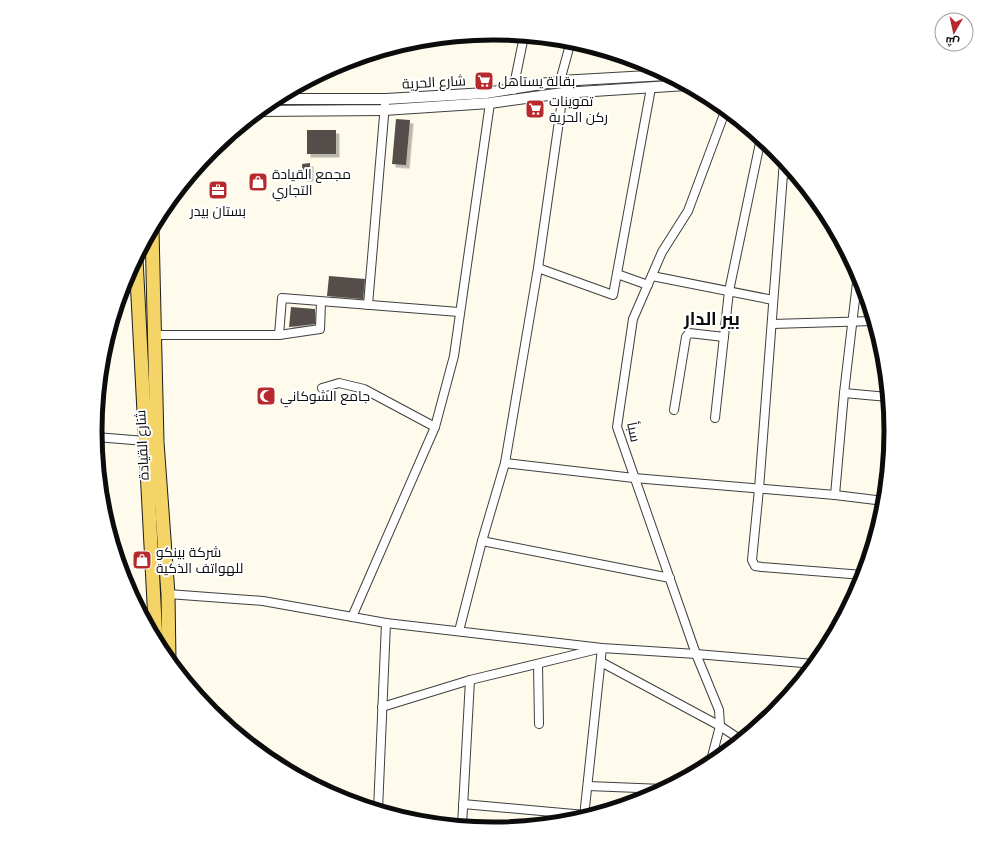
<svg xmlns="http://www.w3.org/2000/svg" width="986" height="862" font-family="'Roboto Serif',Cairo,serif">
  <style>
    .building { fill: #544e49; filter: url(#shadow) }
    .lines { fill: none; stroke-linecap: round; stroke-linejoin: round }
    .minor-casing { stroke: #3f3f3f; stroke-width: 10 }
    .tertiary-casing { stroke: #3f3f3f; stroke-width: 12 }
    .primary-casing { stroke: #1d1d1d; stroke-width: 15 }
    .minor { stroke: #fff; stroke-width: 8 }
    .tertiary { stroke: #fff; stroke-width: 10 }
    .primary { stroke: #f4d466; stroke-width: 13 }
    .labels { text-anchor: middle; stroke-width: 4; stroke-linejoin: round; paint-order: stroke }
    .poi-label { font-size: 14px; fill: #0c0c0c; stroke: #fff; text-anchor: start }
    .street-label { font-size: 14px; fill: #0c0c0c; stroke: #fff }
    .district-label { font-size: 18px; font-weight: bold; fill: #0c0c0c; stroke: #fff }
    .rim { fill: none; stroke: #0c0c0c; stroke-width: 5 }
  </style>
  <defs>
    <filter id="shadow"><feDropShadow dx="3.5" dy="3.5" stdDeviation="0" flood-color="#0004"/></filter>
  </defs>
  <rect width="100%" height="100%" fill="#fefbec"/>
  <g class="building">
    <polygon points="396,119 410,120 406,165 392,164"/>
    <rect x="307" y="130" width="29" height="24"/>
    <polygon points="310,163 310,178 303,178 302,164"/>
    <polygon points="329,276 365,279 363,299 327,296"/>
    <polygon points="291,307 315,309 315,324 289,327"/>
  </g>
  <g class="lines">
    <defs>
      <g id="minor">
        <polyline points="650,76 652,67"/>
        <polyline points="560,81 571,41"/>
        <polyline points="513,90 524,36"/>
        <polyline points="784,161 759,489 752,560 755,566 762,567 863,575"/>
        <polyline points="783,173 795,175"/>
        <polyline points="538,268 613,295 651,88"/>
        <polyline points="617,274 648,285"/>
        <polyline points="652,276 773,300"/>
        <polyline points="368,305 385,104"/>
        <polyline points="772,324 873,321"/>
        <polyline points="154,335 279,335 320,329 321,302"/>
        <polyline points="279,335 282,298 459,312"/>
        <polyline points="322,388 339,383 364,389 435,427"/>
        <polyline points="844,393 888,397"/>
        <polyline points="674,410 686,337 689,333 724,337"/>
        <polyline points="715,418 729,291 761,138"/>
        <polyline points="96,437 145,441"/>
        <polyline points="97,446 99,437"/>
        <polyline points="505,463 634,478 835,495 884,501"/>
        <polyline points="835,495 844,393 858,274"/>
        <polyline points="482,541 670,578"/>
        <polyline points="168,594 263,601 386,623 602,648 696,654 814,664"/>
        <polyline points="352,617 435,427 454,356 490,103"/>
        <polyline points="459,631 482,541 505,463 538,268 563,93"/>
        <polyline points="601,662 720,726 741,740"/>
        <polyline points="538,664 539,724"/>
        <polyline points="382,707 470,680 602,648 584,817"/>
        <polyline points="710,764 720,726 719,710 696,654 617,427 633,319 662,252 688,211 726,109"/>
        <polyline points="588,786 663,789"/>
        <polyline points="463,804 585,815"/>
        <polyline points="378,810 386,623"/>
        <polyline points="462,826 470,680"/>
      </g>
      <g id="tertiary">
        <polyline points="274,99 386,99 486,93 560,81 666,75"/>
        <polyline points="259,111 384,110 490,103 563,93 686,85"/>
      </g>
      <g id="primary">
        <polyline points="152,229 157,442 168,594 169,661"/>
        <polyline points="136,259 156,641"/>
      </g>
    </defs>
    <use href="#minor" class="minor-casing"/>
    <use href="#tertiary" class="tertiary-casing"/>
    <use href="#primary" class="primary-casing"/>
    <use href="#minor" class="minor"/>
    <use href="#tertiary" class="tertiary"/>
    <use href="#primary" class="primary"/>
  </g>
  <defs>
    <symbol id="supermarket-square" viewBox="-11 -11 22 22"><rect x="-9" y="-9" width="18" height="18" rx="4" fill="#b7292d" stroke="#fff"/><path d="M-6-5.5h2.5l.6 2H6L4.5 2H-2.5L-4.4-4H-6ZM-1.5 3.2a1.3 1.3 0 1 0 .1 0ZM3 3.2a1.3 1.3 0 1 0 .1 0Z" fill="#fff"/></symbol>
    <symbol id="shop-square" viewBox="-11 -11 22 22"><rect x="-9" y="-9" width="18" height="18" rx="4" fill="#b7292d" stroke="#fff"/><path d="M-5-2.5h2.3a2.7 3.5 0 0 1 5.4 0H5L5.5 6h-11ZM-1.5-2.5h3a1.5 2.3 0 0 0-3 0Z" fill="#fff"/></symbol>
    <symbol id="office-square" viewBox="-11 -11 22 22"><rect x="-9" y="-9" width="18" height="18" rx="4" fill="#b7292d" stroke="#fff"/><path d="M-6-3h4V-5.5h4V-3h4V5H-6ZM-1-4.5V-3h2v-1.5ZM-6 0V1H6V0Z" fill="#fff"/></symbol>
    <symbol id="mosque-square" viewBox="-11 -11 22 22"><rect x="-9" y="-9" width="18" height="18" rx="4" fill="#b7292d" stroke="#fff"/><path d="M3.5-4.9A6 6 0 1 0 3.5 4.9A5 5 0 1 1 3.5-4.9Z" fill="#fff"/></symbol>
  </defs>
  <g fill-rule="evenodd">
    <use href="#supermarket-square" x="473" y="70" width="22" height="22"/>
    <use href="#supermarket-square" x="524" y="98" width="22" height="22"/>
    <use href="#shop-square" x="247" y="171" width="22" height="22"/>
    <use href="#office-square" x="207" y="179" width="22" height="22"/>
    <use href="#mosque-square" x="255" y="385" width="22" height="22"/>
    <use href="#shop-square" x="131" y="549" width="22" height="22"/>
  </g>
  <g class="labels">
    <g class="poi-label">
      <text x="498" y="86">بقالة يستاهل</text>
      <text x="549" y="106">تموينات<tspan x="549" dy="16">ركن الحرية</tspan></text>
      <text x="272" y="179">مجمع القيادة<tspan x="272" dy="16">التجاري</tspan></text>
      <text x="218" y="216" text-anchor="middle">بستان بيدر</text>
      <text x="280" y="401">جامع الشوكاني</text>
      <text x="156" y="557">شركة بينكو<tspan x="156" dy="16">للهواتف الذكية</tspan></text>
    </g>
    <g class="street-label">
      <text transform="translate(434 82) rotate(-3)" y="5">شارع الحرية</text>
      <text transform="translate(634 432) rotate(78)" y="5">سبأ</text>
      <text transform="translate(142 445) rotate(-93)" y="5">شارع القيادة</text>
    </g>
    <g class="district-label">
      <text x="712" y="325">بير الدار</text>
    </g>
  </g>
  <path d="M0 0H986V862H0ZM102 431a391 391 0 1 1 782 0a391 391 0 1 1-782 0Z" fill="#fff" fill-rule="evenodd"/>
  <path class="rim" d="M102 431a391 391 0 1 1 782 0a391 391 0 1 1-782 0Z"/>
  <g transform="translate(954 32) rotate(189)"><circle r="19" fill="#ffffff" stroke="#9e9e9e"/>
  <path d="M0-3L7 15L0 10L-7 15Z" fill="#b7292d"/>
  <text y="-6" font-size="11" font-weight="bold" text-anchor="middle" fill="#0c0c0c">ش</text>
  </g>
</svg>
